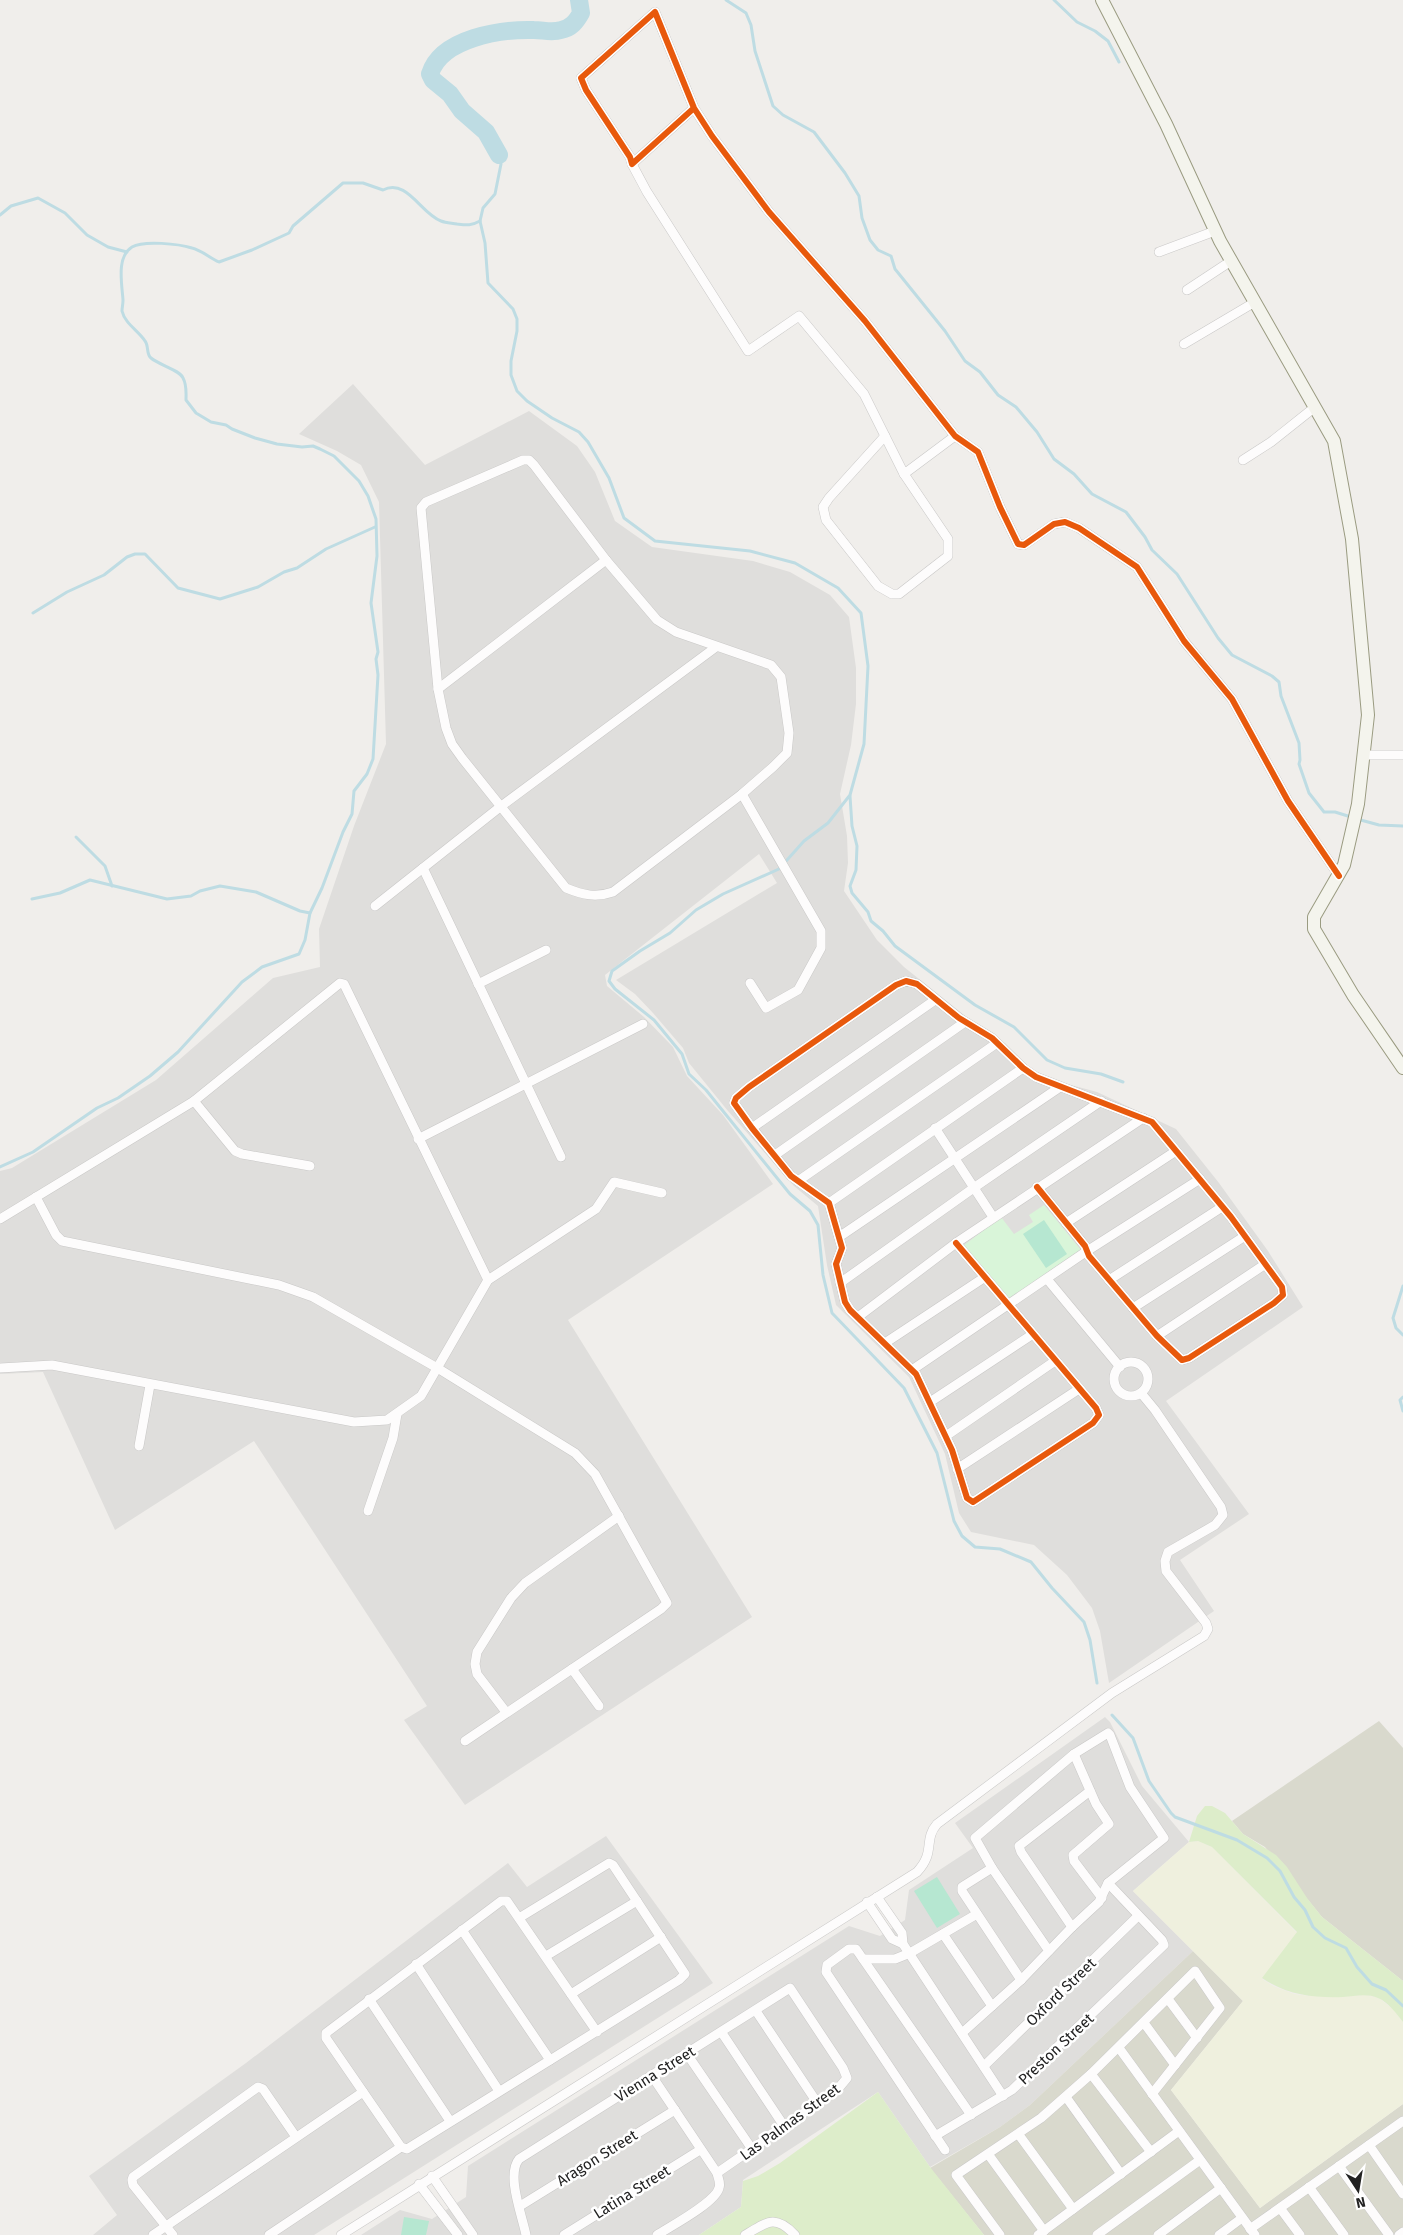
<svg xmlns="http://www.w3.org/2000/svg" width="1403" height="2235" font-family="'Fira Sans',sans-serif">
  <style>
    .residential { fill: #dfdedc }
    .construction { fill: #d9d9cd }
    .farmland { fill: #eff0de }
    .grass { fill: #ddedca }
    .park { fill: #d9f5d9 }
    .pitch { fill: #b6e7d1 }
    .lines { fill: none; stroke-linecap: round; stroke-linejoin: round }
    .stream { stroke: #bedce3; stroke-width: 3 }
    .river { stroke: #bedce3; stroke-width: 18 }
    .street-casing { stroke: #c9c8c7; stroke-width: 10 }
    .secondary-casing { stroke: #9a9b81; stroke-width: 14 }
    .street { stroke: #fdfcfc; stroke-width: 9 }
    .secondary { stroke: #f4f4ed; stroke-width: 12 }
    .cycleway-casing { stroke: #fff; stroke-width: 9 }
    .cycleway { stroke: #e8590c; stroke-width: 6 }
    .labels { text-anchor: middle; stroke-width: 5; stroke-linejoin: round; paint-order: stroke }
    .street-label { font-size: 15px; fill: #222; stroke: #fff }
  </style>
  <rect width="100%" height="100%" fill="#f0eeeb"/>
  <g class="residential">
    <polygon points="353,384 425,465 529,411 577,446 595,472 615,521 652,547 753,561 790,572 830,595 849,617 856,668 856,704 851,745 840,794 847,836 848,863 844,891 877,940 904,967 974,1023 1005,1043 1032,1070 1045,1078 1097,1092 1176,1129 1219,1183 1268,1251 1303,1307 1166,1401 1249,1514 1180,1560 1214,1611 1109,1683 1100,1631 1092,1608 1067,1575 1034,1545 971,1532 959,1513 945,1454 909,1377 836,1305 827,1265 818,1206 794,1186 728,1111 689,1063 683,1048 653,1013 635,994 616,980 777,883 759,854 605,975 607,986 644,1017 673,1047 687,1076 723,1115 773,1184 568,1320 752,1617 465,1805 404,1720 427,1706 254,1441 115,1530 43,1372 0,1374 0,1171 12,1168 156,1080 273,978 320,967 319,929 354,826 386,744 379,502 361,465 337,451 299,434"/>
    <polygon points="1105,1717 1110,1722 1142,1786 1189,1842 1133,1891 1193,1951 1030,2105 1000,2127 930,2167 878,2092 743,2180 741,2207 699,2235 361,2235 400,2210 432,2219 466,2197 468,2166 849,1926 880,1936 905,1920 909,1890 973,1848 955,1823"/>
    <polygon points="606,1836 713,1983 314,2235 93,2235 117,2215 89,2176 246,2063 508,1863 527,1887"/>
  </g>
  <g class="construction">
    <polygon points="1379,1721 1403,1748 1403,1981 1322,1917 1265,1847 1243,1834 1232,1821"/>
    <polygon points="1193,1951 1243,2001 1171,2090 1260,2208 1403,2104 1403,2235 984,2235 930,2168 1000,2127 1030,2105"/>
  </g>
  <polygon class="farmland" points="1198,1841 1212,1847 1297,1933 1262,1979 1273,1986 1294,1994 1310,1996 1367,1995 1379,1998 1394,2010 1403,2022 1403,2104 1260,2208 1171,2090 1243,2001 1133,1891 1189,1842"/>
  <g class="grass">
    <path d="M 1205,1806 L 1212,1806 L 1225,1813 L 1243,1834 L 1276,1855 L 1287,1867 L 1307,1898 L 1322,1917 L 1403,1981 L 1403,2022 C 1396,2013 1388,2002 1378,1998 C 1367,1993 1355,1996 1343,1997 C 1314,1998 1287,1995 1262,1978 L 1297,1932 L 1212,1847 L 1198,1841 L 1189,1842 L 1197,1816 Z"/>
    <polygon points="878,2092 930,2167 984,2235 699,2235 741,2207 743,2181 758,2176 780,2163"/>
  </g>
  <polygon class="park" points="1044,1205 1081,1250 1010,1300 963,1246 1001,1217 1014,1234 1033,1222 1029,1215"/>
  <g class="pitch">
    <polygon points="1044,1220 1067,1254 1046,1268 1023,1234"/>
    <polygon points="937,1877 960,1914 937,1928 914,1891"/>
    <polygon points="404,2217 429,2221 426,2235 401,2235"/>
  </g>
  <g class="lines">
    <g class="stream">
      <polyline points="726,0 746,13 751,25 755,51 773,106 783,115 814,132 845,173 859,196 862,218 870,240 878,250 891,256 895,269 945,331 965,361 980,372 998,395 1016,407 1037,432 1054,459 1074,474 1092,494 1126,512 1145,537 1152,550 1177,574 1218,638 1232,655 1272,676 1279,682 1281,696 1299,743 1300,760 1299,764 1309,793 1324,812 1335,812 1351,817"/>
      <polyline points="1054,0 1077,22 1095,31 1108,41 1119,62"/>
      <polyline points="499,155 501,164 495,194 483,208 480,221 485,243 488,283 513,309 517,319 517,331 511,361 511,375 517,391 527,401 552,418 579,432 588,442 609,478 624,518 655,541 750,551 795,563 838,588 861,613 868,666 864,744 850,795 828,823 804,841 779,869 723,894 696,910 670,933 640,951 612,971 609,981 615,989 654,1020 682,1054 689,1074 706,1090 790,1194 810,1211 818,1225 823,1275 832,1313 904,1388 937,1453 954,1521 962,1536 975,1547 1000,1549 1031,1562 1052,1588 1084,1622 1090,1640 1097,1683"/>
      <polyline points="0,215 11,206 38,198 65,213 87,235 108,247 127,252"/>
      <polyline points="33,613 67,592 104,575 127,557 135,554 145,554 178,588 220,599 258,587 284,572 297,568 326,549 375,527"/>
      <polyline points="850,796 852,826 857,846 856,870 850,886 852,893 868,912 871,921 883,931 895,946 975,1005 1014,1027 1047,1060 1065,1068 1101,1074 1123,1082"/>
      <polyline points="1357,819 1379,825 1403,826"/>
      <polyline points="76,837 105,866 112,886"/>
      <polyline points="32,899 60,893 90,880 167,899 191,896 200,891 220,886 256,892 300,911 310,913"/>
      <path d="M 0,1167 L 33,1152 L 97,1108 L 118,1098 L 150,1076 L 178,1052 L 242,982 L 262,967 L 299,954 L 305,940 L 310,913 L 322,888 L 343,832 L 352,814 L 354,791 L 367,774 L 373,759 L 378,675 L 376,659 L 378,652 L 371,603 L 377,556 L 376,519 L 368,496 L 359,481 L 334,456 L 320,449 L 313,446 L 302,447 L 277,444 L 255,438 L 232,429 L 226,425 L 211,422 L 196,413 L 186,400 C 186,393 187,385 183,378 C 180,370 159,365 151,358 C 146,354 149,346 145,341 C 139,331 125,324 122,311 C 122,308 123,304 123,300 C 122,284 116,257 132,247 C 144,240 179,244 192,248 C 201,250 210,258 219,262 L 252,250 L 289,233 L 293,226 L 343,183 L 363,183 L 383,190 C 407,178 421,214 441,221 C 446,223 452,223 457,224 C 466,225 471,226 480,221"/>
      <polyline points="1403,1286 1393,1318 1396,1328 1403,1335"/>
      <polyline points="1403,1397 1400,1400 1403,1411"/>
      <polyline points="1112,1715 1133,1738 1149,1781 1171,1813 1175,1817 1237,1840 1267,1858 1280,1871 1294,1897 1305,1910 1313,1927 1325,1938 1346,1948 1357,1967 1372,1984 1386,1990 1403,2006"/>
    </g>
    <path class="river" d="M 499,155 L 486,132 L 462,111 L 450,94 L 433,80 L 430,74 C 441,38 501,29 534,30 C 543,30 552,33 561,30 C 571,28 576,22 581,13 L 579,0"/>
    <defs>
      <g id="street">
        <polyline points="694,108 632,164 630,157 586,90 581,78 655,12 694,108 712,136 769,212 865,321 955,436 978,452 1000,507 1018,544 1024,545 1054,524 1065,522 1079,528 1137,567 1184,641 1232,699 1288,801 1339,876"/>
        <polyline points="632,164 647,192 748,351 799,316 864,394 904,474 955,436"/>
        <polyline points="1159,252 1215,231"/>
        <polyline points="1187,290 1231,261"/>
        <polyline points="1184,344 1255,302"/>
        <polyline points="885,436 829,498 823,507 826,520 878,586 892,594 899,594 948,556 948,539 904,474"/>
        <path d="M 523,460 L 529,460 L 534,465 L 606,560 L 657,620 L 676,632 L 771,665 L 781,677 L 789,733 L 787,753 L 773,767 L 742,794 L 613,892 C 596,898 583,895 566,888 L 462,758 L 452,744 L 446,728 L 438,689 L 421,508 L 426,502 Z"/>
        <polyline points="1243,460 1271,442 1315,407"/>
        <polyline points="438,689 606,560"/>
        <polyline points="1364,755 1403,755"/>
        <polyline points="742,794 821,931 821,948 798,990 766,1008 750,983"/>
        <polyline points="423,868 561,1157"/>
        <polyline points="375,906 500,807 716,647"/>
        <polyline points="478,984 546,950"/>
        <polyline points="194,1101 235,1151 242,1154 310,1166"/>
        <polyline points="752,1128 935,1000"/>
        <polyline points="935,1128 993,1217"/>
        <polyline points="418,1139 643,1024"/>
        <polyline points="775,1155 965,1022"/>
        <polyline points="798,1181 997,1043"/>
        <polyline points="36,1197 56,1235 62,1241 279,1285 313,1297 439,1369 575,1453 595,1474 667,1603 661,1609 465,1741"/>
        <polyline points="829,1203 1023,1068"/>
        <polyline points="0,1219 194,1101 340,983 344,984 488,1280"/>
        <polyline points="1066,1223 1176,1151"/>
        <polyline points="839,1237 1060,1087"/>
        <polyline points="956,1243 1096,1408 1099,1415 1093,1423 973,1502 967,1498 952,1450 916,1374 850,1310 845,1302 836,1264 842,1248 829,1203 791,1176 752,1128 734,1103 736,1098 749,1087 896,985 906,981 917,984 959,1018 992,1038 1023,1068 1036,1077 1152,1122 1231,1217 1282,1287 1283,1295 1274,1303 1189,1358 1182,1360 1157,1336 1089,1256 1085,1246 1037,1187"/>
        <polyline points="1047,1279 1120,1367"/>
        <polyline points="1109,1280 1222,1207"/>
        <polyline points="840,1283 975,1187 1101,1101"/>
        <polyline points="1133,1308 1245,1236"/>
        <polyline points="858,1317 956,1243 1143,1118"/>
        <polyline points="1157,1336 1264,1265"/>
        <polyline points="885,1343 985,1277"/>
        <circle cx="1131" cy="1379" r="17"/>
        <polyline points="0,1368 52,1365 354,1422 387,1420 421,1396 488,1280 596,1209 614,1182 662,1193"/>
        <polyline points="912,1370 1087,1251 1200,1179"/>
        <polyline points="930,1402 1033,1334"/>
        <polyline points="946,1436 1055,1361"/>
        <polyline points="139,1446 150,1385"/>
        <polyline points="957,1469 1079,1389"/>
        <polyline points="368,1511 393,1438 397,1414"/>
        <polyline points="572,1669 599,1706"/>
        <polyline points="506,1712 477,1674 475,1664 477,1652 511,1598 525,1583 619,1516"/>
        <polyline points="1074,1754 1096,1804 1109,1824 1073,1855 1074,1861 1102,1898"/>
        <polyline points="992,1868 965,1885 962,1887 962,1891 1021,1980"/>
        <polyline points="877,1897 902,1933 903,1944 1003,2096"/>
        <polyline points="867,1902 892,1939 903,1944"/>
        <polyline points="519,1918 609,1863 613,1865 685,1974 679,1980 407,2149 401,2147 326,2038 326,2033 501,1901 507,1901 509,1904 597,2032"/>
        <polyline points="1072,1927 1021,1852 1019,1846 1090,1791"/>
        <polyline points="462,1930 550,2060"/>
        <polyline points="943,1934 992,2006"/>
        <polyline points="546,1956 637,1901"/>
        <polyline points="863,1959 895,1959 910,1953 977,1914"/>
        <polyline points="416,1964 499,2091"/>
        <polyline points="571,1994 661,1937"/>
        <polyline points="369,1999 450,2121"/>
        <polyline points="1168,1999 1197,2038"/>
        <polyline points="756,2011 818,2104"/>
        <polyline points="1144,2023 1175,2065"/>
        <polyline points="722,2033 784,2126"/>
        <polyline points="962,2033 1021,1980 1072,1927 1099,1902 1108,1883 1164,1838 1130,1787 1110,1735 1108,1733 1074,1754 975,1838 992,1868 1049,1951"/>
        <polyline points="1119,2048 1255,2235"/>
        <polyline points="687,2054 752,2149"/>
        <polyline points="984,2066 1138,1916"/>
        <polyline points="1091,2074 1151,2152"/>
        <path d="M 652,2076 L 717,2173 C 718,2178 721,2183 719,2188 C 715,2203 671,2226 657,2235"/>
        <polyline points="1066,2097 1121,2174"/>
        <polyline points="1019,2135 1073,2209"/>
        <polyline points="935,2136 1012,2090 1164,1945 1162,1940 1108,1883"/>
        <polyline points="1369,2145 1403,2194"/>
        <polyline points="945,2150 826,1972 827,1965 849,1949 856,1949 971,2115"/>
        <polyline points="988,2154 1044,2231"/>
        <polyline points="1339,2166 1389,2235"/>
        <polyline points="432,2176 473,2235"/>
        <polyline points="419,2184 458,2235"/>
        <polyline points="1309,2187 1344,2235"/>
        <polyline points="520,2206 675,2110"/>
        <polyline points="1280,2208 1300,2235"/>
        <polyline points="1250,2229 1403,2121"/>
        <polyline points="153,2235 363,2092"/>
        <polyline points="173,2235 133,2185 132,2180 133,2177 258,2087 263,2089 296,2137"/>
        <polyline points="269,2235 401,2147"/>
        <path d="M 341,2235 L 917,1872 C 936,1852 923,1840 937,1824 L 1112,1693 L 1204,1636 L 1208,1629 L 1206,1623 L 1166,1571 L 1165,1561 L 1168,1552 L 1215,1525 L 1223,1515 L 1221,1507 L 1155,1410 L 1141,1393"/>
        <path d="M 526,2235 C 522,2215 506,2175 519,2159 L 790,1988 L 843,2068 L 847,2078 L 837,2090 L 717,2173"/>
        <polyline points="564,2235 700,2150"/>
        <path d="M 745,2235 C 767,2222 775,2214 795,2235"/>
        <polyline points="1000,2235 956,2175 1041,2118 1091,2074 1195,1971 1220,2008 1152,2094"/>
        <polyline points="1038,2235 1179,2131"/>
        <polyline points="1097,2235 1200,2160"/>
        <polyline points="1158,2235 1221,2188"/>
        <polyline points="1219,2235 1242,2218"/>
        <polyline points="1399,2235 1403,2232"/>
      </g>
      <polyline id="secondary" points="1102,0 1166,124 1220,241 1334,441 1352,539 1368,715 1358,804 1344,865 1314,917 1314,929 1353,995 1403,1068"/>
    </defs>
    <use href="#street" class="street-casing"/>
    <use href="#secondary" class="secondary-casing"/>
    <use href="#street" class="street"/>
    <use href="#secondary" class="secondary"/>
    <defs>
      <g id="cycleway">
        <polyline points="694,108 632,164 630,157 586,90 581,78 655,12 694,108 712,136 769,212 865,321 955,436 978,452 1000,507 1018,544 1024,545 1054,524 1065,522 1079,528 1137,567 1184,641 1232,699 1288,801 1339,876"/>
        <polyline points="956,1243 1096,1408 1099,1415 1093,1423 973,1502 967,1498 952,1450 916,1374 850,1310 845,1302 836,1264 842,1248 829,1203 791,1176 752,1128 734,1103 736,1098 749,1087 896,985 906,981 917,984 959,1018 992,1038 1023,1068 1036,1077 1152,1122 1231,1217 1282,1287 1283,1295 1274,1303 1189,1358 1182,1360 1157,1336 1089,1256 1085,1246 1037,1187"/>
      </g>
    </defs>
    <use href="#cycleway" class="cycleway-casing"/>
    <use href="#cycleway" class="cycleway"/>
  </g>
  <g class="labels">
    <g class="street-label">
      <text transform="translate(1061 1992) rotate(-44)" y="5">Oxford Street</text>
      <text transform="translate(1056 2049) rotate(-43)" y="5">Preston Street</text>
      <text transform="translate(655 2074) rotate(-32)" y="5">Vienna Street</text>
      <text transform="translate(790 2122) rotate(-36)" y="5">Las Palmas Street</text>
      <text transform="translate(597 2158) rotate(-32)" y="5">Aragon Street</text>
      <text transform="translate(632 2192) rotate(-32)" y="5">Latina Street</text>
    </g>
  </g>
  <g transform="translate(1358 2190) rotate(168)" stroke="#ffffff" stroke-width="4" paint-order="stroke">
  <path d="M0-4L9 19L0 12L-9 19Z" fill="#222222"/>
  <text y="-8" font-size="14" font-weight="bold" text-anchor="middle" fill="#222222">N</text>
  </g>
</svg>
